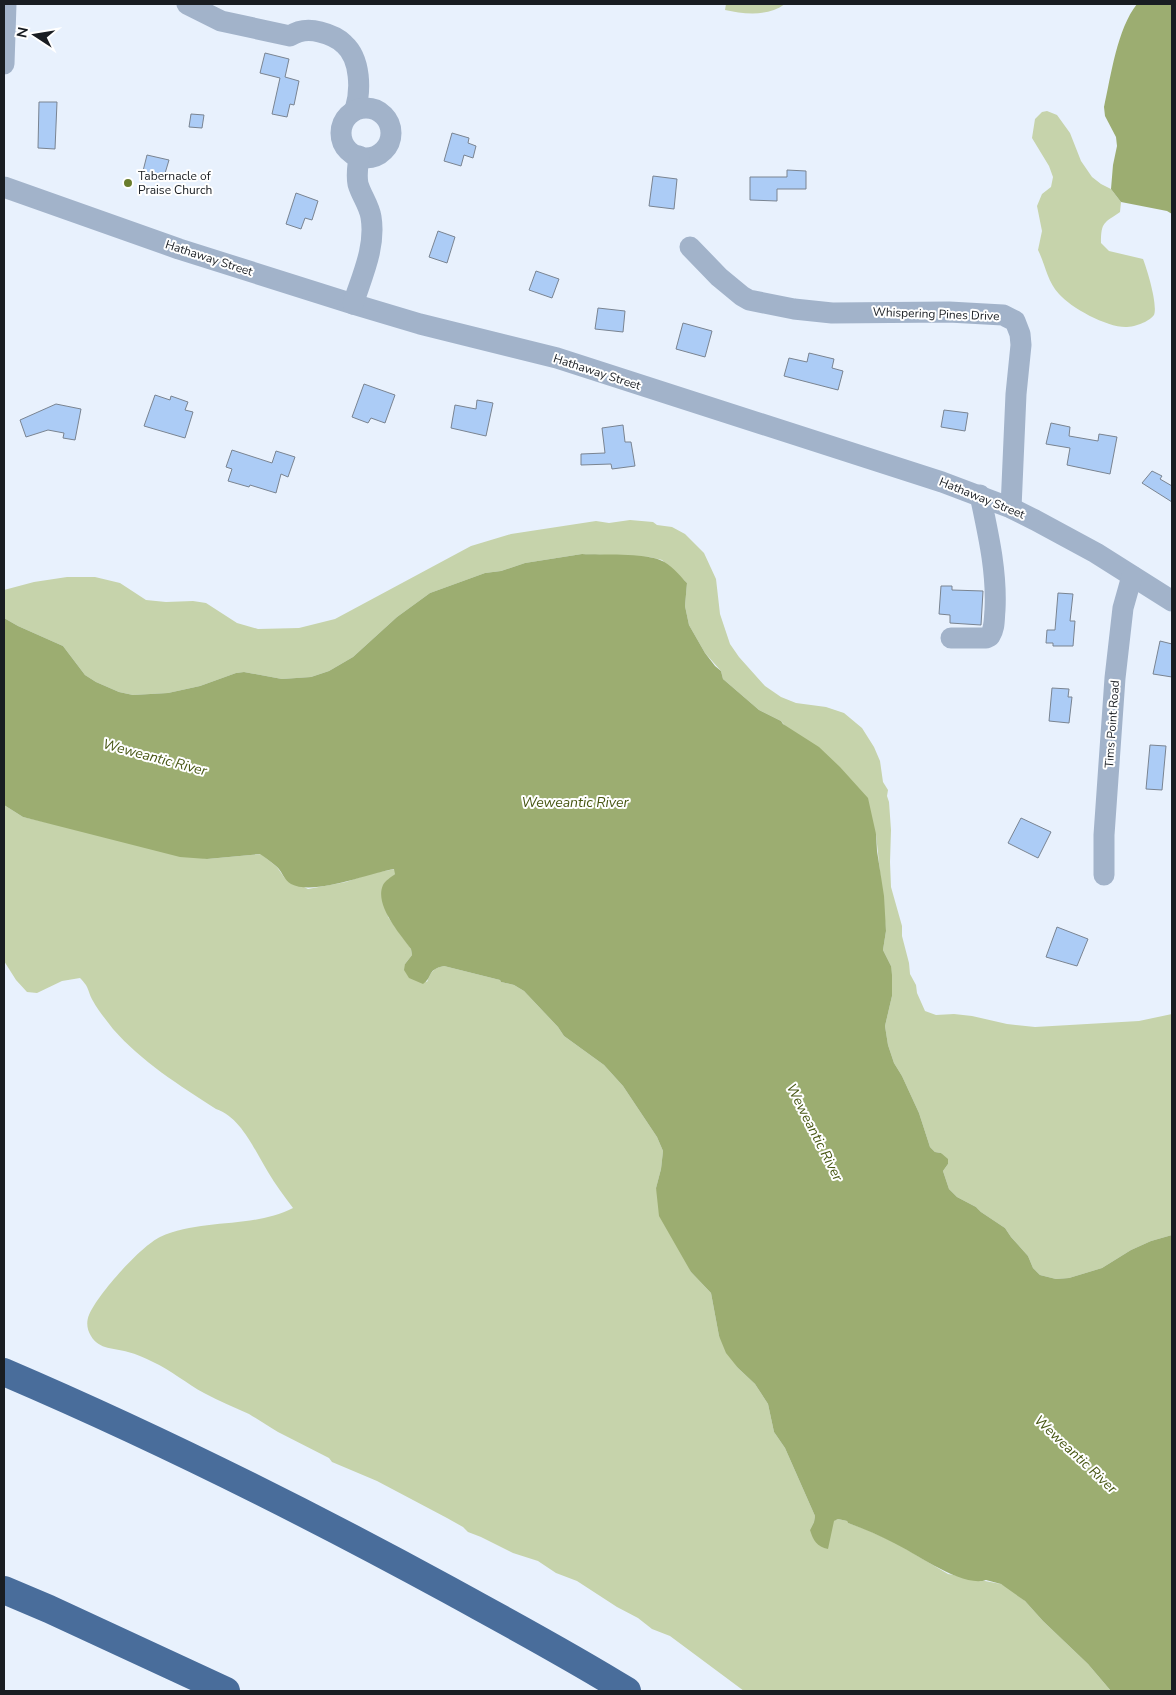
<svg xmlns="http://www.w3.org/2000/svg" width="1176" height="1695" font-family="'Nunito Sans',sans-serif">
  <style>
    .green { fill: #c6d3ab }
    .water { fill: #9cad71 }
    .building { fill: #acccf6; stroke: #7a8491 }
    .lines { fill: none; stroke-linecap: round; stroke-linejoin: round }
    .minor { stroke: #a2b3ca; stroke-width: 21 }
    .highway { stroke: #496d9b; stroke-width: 28 }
    .poi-dot { fill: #6a7d2d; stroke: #fff; stroke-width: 2 }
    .labels { text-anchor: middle; stroke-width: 4; stroke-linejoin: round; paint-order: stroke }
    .poi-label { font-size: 12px; fill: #191d22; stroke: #fff; text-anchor: start }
    .street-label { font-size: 12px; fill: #191d22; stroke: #fff }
    .water-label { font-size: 14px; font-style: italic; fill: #485714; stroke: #fff }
  </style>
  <rect width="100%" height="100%" fill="#e8f1fd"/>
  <g class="green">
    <path d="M 726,4 L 785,4 C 767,17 744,14 725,10 Z"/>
    <path d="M 1047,111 L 1057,115 L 1070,133 L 1081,161 L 1092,177 L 1101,184 L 1111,189 L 1121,202 L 1120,212 C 1104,223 1101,222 1101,243 L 1109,251 L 1143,259 C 1147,269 1158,305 1154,315 C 1152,318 1148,320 1145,322 C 1140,324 1133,327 1127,327 C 1108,328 1071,308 1059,294 C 1047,281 1046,266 1038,250 L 1042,231 L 1037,206 L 1042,194 L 1051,187 L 1053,177 L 1049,166 L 1032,138 L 1035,119 L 1042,112 Z"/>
    <polygon points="630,520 653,522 657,525 672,527 685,534 704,553 716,579 720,614 730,644 739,657 765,686 781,697 796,703 826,707 844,713 862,728 874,747 880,761 883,782 888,790 887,796 889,802 891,830 890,862 891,887 902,926 902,936 909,963 910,974 916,985 917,993 925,1011 936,1015 954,1014 972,1016 1007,1024 1035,1027 1139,1021 1172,1014 1172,1235 1151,1241 1131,1250 1102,1268 1069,1278 1056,1279 1040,1275 1033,1268 1028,1256 1011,1237 1005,1228 981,1212 976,1207 957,1197 949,1189 943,1171 948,1164 941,1153 935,1152 930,1147 919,1113 902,1076 894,1063 888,1045 885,1026 892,996 891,966 883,950 886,931 876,834 781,721 759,710 723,679 721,671 705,653 689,625 685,606 687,583 662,560 650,557 582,554 525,563 501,571 485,573 430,593 397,617 353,657 329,671 311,677 282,679 244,672 236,673 200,686 168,693 133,695 119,692 96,682 85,675 63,646 18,626 4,618 4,590 34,582 67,577 95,577 120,583 146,600 166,602 193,601 206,603 237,623 258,629 299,628 335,619 471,546 511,534 596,521 609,523"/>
    <path d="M 4,805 L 23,817 L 207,859 L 261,854 L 277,867 L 284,877 L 308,889 L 346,882 L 369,874 L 395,869 L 395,874 L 384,885 L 388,917 L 411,949 L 412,955 L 405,964 L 427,982 C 431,972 433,968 444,966 L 500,980 L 501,982 L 514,985 L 524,991 L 558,1027 L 564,1036 L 604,1065 L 623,1086 L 657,1137 L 663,1151 L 661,1169 L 656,1188 L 691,1272 L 711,1293 L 719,1336 L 738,1368 L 755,1384 L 768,1404 L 774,1432 L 785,1448 L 815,1516 L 814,1522 L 810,1530 L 838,1519 L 847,1521 L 848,1523 L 865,1529 L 896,1543 L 948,1574 L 1001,1584 L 1010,1589 L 1025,1601 L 1043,1621 L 1088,1664 L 1111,1691 L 744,1691 L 670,1636 L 652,1629 L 638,1618 L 617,1607 L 577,1581 L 556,1573 L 538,1561 L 513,1553 L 481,1537 L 468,1532 L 463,1527 L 447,1518 L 377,1481 L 332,1462 L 329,1458 C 312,1449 295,1441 278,1432 C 268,1426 259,1420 249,1414 C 234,1407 219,1401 204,1393 C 187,1384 171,1370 153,1362 C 145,1358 136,1354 128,1352 C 115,1348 99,1350 91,1336 C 87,1330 86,1322 89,1315 C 97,1295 141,1246 160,1237 C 202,1218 252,1229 293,1208 C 284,1196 275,1184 268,1172 C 255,1151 241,1117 216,1109 C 179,1085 142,1062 113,1029 C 106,1020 98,1010 93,1001 C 87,990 90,988 80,978 L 62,981 L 37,993 L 27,992 L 16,980 L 4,961 Z"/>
  </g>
  <g class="water">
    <path d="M 1137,4 L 1172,4 L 1172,214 L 1167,211 L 1121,202 L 1111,189 L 1113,165 L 1117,146 L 1116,137 L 1105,116 L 1104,107 C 1111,76 1117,29 1137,4 Z"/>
    <path d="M 582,554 C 601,555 644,553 660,560 C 671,564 679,575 687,583 L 685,606 L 689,625 L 705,653 L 715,666 L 721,671 L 723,679 L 759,710 L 781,721 L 783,724 L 819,747 L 840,767 L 868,798 L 876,834 L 877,851 L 884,896 L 886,931 L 883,950 L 891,966 L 892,975 L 892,996 L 885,1026 L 888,1045 L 894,1063 L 902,1076 L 919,1113 L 930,1147 L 935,1152 L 941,1153 L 948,1159 L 948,1164 L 943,1171 L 949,1189 L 957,1197 L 976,1207 L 981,1212 L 1005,1228 L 1011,1237 L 1028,1256 L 1033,1268 L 1040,1275 L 1056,1279 L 1069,1278 L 1102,1268 L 1131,1250 L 1151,1241 L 1172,1235 L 1172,1691 L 1111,1691 L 1088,1664 L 1043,1621 L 1025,1601 L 1001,1584 L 986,1580 C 963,1588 915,1553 894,1543 C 879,1535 864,1529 848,1523 L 847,1521 L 838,1519 L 834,1521 L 828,1549 C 817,1547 813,1540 810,1530 L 814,1522 L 815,1516 L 785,1448 L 774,1432 L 768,1404 L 755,1384 L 738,1368 L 726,1353 L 719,1336 L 711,1293 L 691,1272 L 659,1216 L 656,1188 L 661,1169 L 663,1151 L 657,1137 L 623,1086 L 604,1065 L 564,1036 L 558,1027 L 524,991 L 514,985 L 501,982 L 500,980 L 444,966 C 426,970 434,976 423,984 L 409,978 L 404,970 L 405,964 L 412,955 L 411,949 C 400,934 374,905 383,885 C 385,881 391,877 395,874 L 394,869 C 369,873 314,896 291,884 C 284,880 282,871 276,866 C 271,862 266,858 260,854 L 207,859 L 180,857 L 23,817 L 4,805 L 4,618 L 18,626 L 63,646 L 85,675 L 96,682 L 119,692 L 133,695 L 168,693 L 200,686 L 236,673 L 244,672 L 282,679 L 311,677 L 329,671 L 353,657 L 397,617 L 430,593 L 485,573 L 501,571 L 525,563 Z"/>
  </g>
  <g class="building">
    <polygon points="265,53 289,59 285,77 299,81 294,105 290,104 287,117 272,114 280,78 260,73"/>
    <polygon points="39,102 57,102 55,149 38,148"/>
    <polygon points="191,114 204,115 202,128 189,127"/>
    <polygon points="452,133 469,138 468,143 476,146 473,158 464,155 461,166 444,161"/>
    <polygon points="147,155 169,160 163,180 142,175"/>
    <polygon points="787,170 806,171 806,189 777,189 777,201 750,200 750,177 787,177"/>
    <polygon points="653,176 677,179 674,209 649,206"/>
    <polygon points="296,193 318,201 312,220 305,218 301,229 286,224"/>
    <polygon points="438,231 455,237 447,263 429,257"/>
    <polygon points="536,271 559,279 552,298 529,290"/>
    <polygon points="598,308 625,311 623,332 595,329"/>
    <polygon points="683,323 712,331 705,357 676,349"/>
    <polygon points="809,353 834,359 832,368 843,371 838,390 784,376 789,358 807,362"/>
    <polygon points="364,384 395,395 385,423 371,418 368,423 352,417"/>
    <polygon points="155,395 170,400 171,396 188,402 185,410 193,412 185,438 144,426"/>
    <polygon points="477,400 493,403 486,436 451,428 455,405 476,409"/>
    <polygon points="56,404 81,409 75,440 63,438 64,433 48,430 26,437 20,420"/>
    <polygon points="944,410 968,413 965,431 941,427"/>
    <polygon points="1051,423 1070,427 1069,436 1098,441 1099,434 1117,437 1110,474 1067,465 1070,448 1046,444"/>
    <polygon points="623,425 625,442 631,442 635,466 612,469 611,464 581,465 581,454 605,453 602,428"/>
    <polygon points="232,450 272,463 276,451 295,457 288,477 281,474 276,493 250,485 249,487 228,481 232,469 226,467"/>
    <polygon points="1152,471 1162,476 1160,479 1172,486 1172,502 1142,483"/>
    <polygon points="941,586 952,586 952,590 983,591 981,625 950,623 950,615 939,614"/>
    <polygon points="1058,593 1073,594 1070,621 1075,621 1073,646 1053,646 1053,643 1046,643 1047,630 1055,630"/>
    <polygon points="1160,641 1172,644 1172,677 1153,674"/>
    <polygon points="1052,688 1069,689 1068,697 1072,697 1069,723 1049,721"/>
    <polygon points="1150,745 1166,746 1162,790 1146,789"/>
    <polygon points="1021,818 1051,832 1038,858 1008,843"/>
    <polygon points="1057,927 1088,939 1077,966 1046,957"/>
  </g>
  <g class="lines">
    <g class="minor">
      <path d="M 187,4 L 221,21 L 290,36 C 299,30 309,29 320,32 C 328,34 338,38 344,44 C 361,59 361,91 355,110"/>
      <polyline points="4,64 6,4"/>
      <circle cx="366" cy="133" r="25"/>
      <polyline points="4,187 179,249 353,304 420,324 557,358 942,482 1011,508 1035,520 1096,553 1172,601"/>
      <polyline points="690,247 719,277 742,296 749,300 794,309 832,313 949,312 1003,315 1015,321 1020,334 1021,345 1016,394 1011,508"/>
      <path d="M 353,304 C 362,276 376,247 371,217 C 369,205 361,195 358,184 C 356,174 358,166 359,156"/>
      <path d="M 951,638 L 986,638 L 990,636 C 995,628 994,620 995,610 C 997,571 988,533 980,495"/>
      <polyline points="1104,875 1104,835 1115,678 1123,608 1132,576"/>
    </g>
    <g class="highway">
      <path d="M 4,1372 C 156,1437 304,1511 449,1590 C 509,1623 569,1655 627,1691"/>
      <polyline points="4,1590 49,1609 226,1691"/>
    </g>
  </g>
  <circle class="poi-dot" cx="128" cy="183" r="5"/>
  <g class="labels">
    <g class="poi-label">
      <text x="138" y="180">Tabernacle of<tspan x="138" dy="14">Praise Church</tspan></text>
    </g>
    <g class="street-label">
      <text transform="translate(209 258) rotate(18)" y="4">Hathaway Street</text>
      <text transform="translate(936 314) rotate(2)" y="4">Whispering Pines Drive</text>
      <text transform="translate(597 372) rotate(18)" y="4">Hathaway Street</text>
      <text transform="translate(982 498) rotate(22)" y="4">Hathaway Street</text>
      <text transform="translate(1112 724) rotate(-86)" y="4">Tims Point Road</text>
    </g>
    <g class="water-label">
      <text transform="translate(155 757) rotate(15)" y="5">Weweantic River</text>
      <text x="575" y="807">Weweantic River</text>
      <text transform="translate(815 1132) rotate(63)" y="5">Weweantic River</text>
      <text transform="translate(1076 1454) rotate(43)" y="5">Weweantic River</text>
    </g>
  </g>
  <rect width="1176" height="1695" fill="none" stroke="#191d22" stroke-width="10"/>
  <g transform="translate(35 35) rotate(282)" stroke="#ffffff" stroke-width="4" paint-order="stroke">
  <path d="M0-4L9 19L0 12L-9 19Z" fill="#191d22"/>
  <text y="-8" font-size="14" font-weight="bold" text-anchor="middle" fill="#191d22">N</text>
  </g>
</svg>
